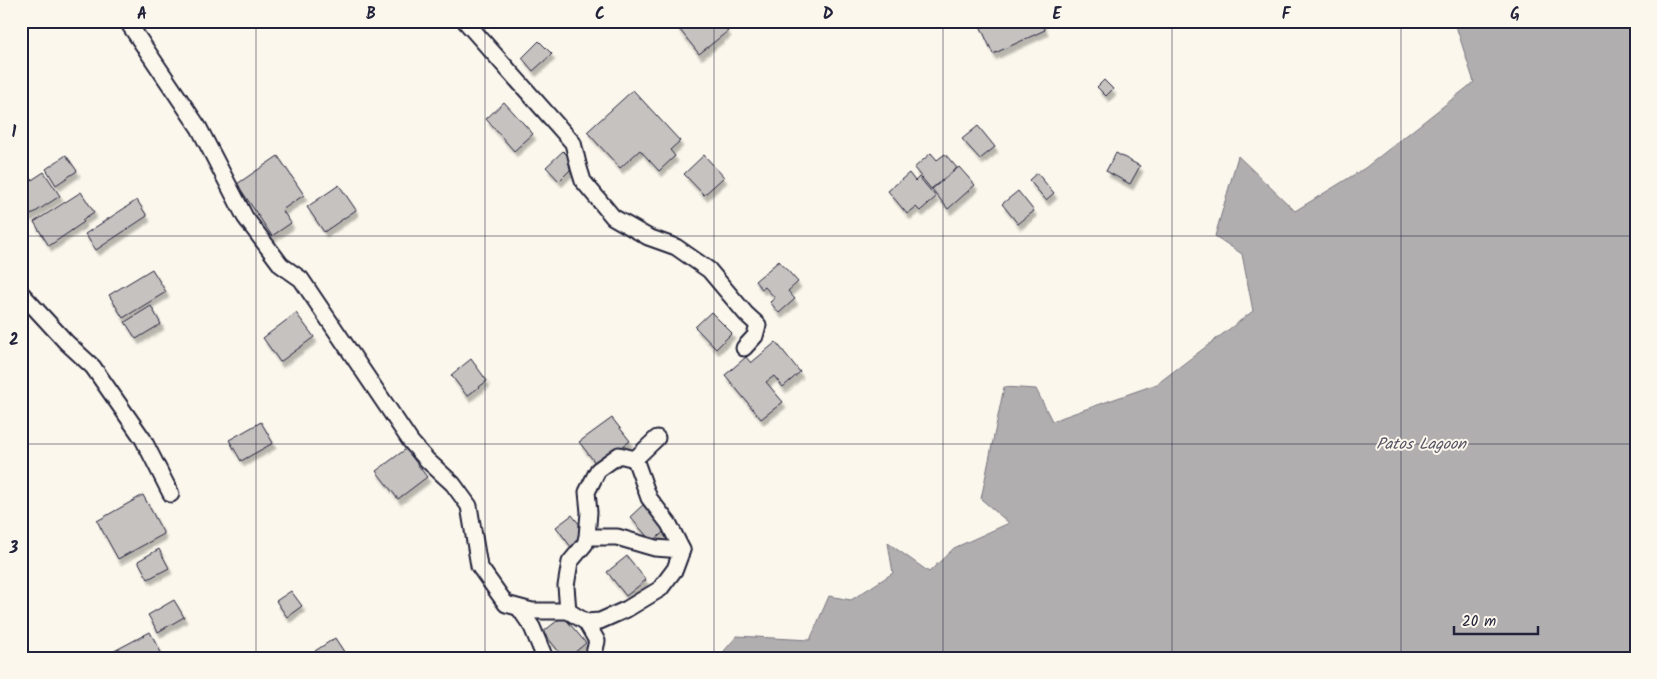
<svg xmlns="http://www.w3.org/2000/svg" width="1657" height="679" font-family="Kalam,sans-serif">
  <style>
    .water { fill: #b1aeb0; stroke: #787681 }
    .building { fill: #c6c2c0; stroke: #22223b; filter: url(#shadow) }
    .lines { fill: none; stroke-linecap: round; stroke-linejoin: round }
    .lane-casing { stroke: #22223b; stroke-width: 19 }
    .lane { stroke: #fbf7ec; stroke-width: 15 }
    .grid { fill: none; stroke: #22223b; stroke-width: 1; stroke-opacity: 0.55 }
    .labels { text-anchor: middle; stroke-width: 4; stroke-linejoin: round; paint-order: stroke }
    .water-label { font-size: 16px; font-style: italic; fill: #545364; stroke: #fbf7ec }
    .neatline { fill: none; stroke: #22223b; stroke-width: 2 }
    .grid-label { font-size: 16px; text-anchor: middle; font-weight: bold; fill: #22223b }
  </style>
  <defs>
    <filter id="shadow"><feDropShadow dx="3" dy="5.5" stdDeviation="1" flood-color="#0004"/></filter>
  </defs>
  <rect width="100%" height="100%" fill="#fbf7ec"/>
  <filter id="ink" filterUnits="userSpaceOnUse"><feTurbulence type="fractalNoise" baseFrequency=".02" numOctaves="2"/><feDisplacementMap in="SourceGraphic" scale="10" xChannelSelector="R" yChannelSelector="G"/><feConvolveMatrix kernelMatrix="1 2 1 2 8 2 1 2 1" color-interpolation-filters="sRGB"/></filter>
  <g filter="url(#ink)">
    <polygon class="water" points="1457,21 1636,21 1636,658 718,658 737,636 810,640 829,596 851,600 893,573 888,543 929,572 954,548 1009,523 981,499 1004,387 1036,389 1052,421 1157,384 1253,311 1242,254 1215,236 1238,156 1295,211 1365,168 1474,82 1456,26"/>
    <g class="building">
      <polygon points="680,21 720,21 728,31 699,54 676,25"/>
      <polygon points="978,21 1042,21 1045,30 993,54"/>
      <polygon points="539,41 552,54 533,71 522,58"/>
      <polygon points="1104,80 1113,89 1106,96 1097,87"/>
      <polygon points="633,90 680,141 670,150 675,156 659,171 640,150 620,168 587,132"/>
      <polygon points="504,102 533,134 514,151 486,119"/>
      <polygon points="978,126 995,147 980,159 962,139"/>
      <polygon points="563,151 576,164 559,181 546,167"/>
      <polygon points="931,153 937,160 945,154 957,168 931,189 914,168"/>
      <polygon points="1116,153 1140,166 1130,184 1106,171"/>
      <polygon points="66,155 77,171 56,185 46,169"/>
      <polygon points="704,155 724,177 704,195 684,174"/>
      <polygon points="278,156 304,195 282,210 291,223 272,236 237,184"/>
      <polygon points="959,167 975,185 948,209 932,189"/>
      <polygon points="44,172 60,196 29,216 21,204 21,187"/>
      <polygon points="909,173 915,181 919,177 936,197 920,211 916,207 907,214 888,191"/>
      <polygon points="1037,173 1054,193 1046,200 1029,180"/>
      <polygon points="339,185 356,210 324,232 307,207"/>
      <polygon points="1018,191 1034,211 1018,224 1002,204"/>
      <polygon points="81,192 94,212 82,220 84,222 49,246 34,222"/>
      <polygon points="137,200 147,216 96,250 85,234"/>
      <polygon points="779,261 798,282 788,291 795,299 779,313 770,302 775,298 765,287 762,289 755,281"/>
      <polygon points="152,269 166,292 123,318 109,295"/>
      <polygon points="151,306 161,324 136,339 125,322"/>
      <polygon points="711,312 732,333 716,349 695,327"/>
      <polygon points="296,313 314,337 280,362 263,338"/>
      <polygon points="776,342 800,372 783,387 774,376 766,382 783,402 761,419 725,375 746,357 751,363"/>
      <polygon points="471,359 487,381 467,396 451,375"/>
      <polygon points="612,418 630,441 597,465 579,442"/>
      <polygon points="261,422 273,443 241,461 229,440"/>
      <polygon points="406,449 427,477 398,499 376,471"/>
      <polygon points="143,495 164,534 118,559 97,521"/>
      <polygon points="645,503 667,529 652,542 630,517"/>
      <polygon points="572,515 587,534 571,547 556,527"/>
      <polygon points="159,549 169,568 148,579 138,561"/>
      <polygon points="627,556 646,580 626,596 607,572"/>
      <polygon points="291,591 302,606 287,617 276,601"/>
      <polygon points="174,600 184,617 158,632 148,615"/>
      <polygon points="563,616 586,643 568,658 564,658 543,632"/>
      <polygon points="150,632 164,658 104,658 103,657"/>
      <polygon points="335,638 348,658 319,658 315,651"/>
    </g>
    <g class="lines">
      <defs>
        <g id="lane">
          <polyline points="127,21 199,128 245,217 281,265 301,279 411,442 427,460 453,484 469,506 479,566 506,604 532,611 568,611 586,622 600,621 627,609 660,589 675,569 682,550 669,524 649,498 635,459 657,438"/>
          <polyline points="465,21 573,143 579,168 583,181 613,217 648,237 676,247 709,270 746,314 758,325 755,336 744,348"/>
          <polyline points="21,293 66,342 93,367 143,439 171,494"/>
          <polyline points="587,537 617,537 655,548 682,550"/>
          <polyline points="519,608 532,627 545,658"/>
          <polyline points="568,611 566,586 570,562 585,544 587,537 589,512 587,492 598,470 619,455 635,459"/>
          <polyline points="586,622 597,641 593,658"/>
        </g>
      </defs>
      <use href="#lane" class="lane-casing"/>
      <use href="#lane" class="lane"/>
    </g>
  </g>
  <path class="grid" d="M 256,21 L 256,658M 485,21 L 485,658M 714,21 L 714,658M 943,21 L 943,658M 1172,21 L 1172,658M 1401,21 L 1401,658M 21,236 L 1636,236M 21,444 L 1636,444"/>
  <g class="labels">
    <g class="water-label">
      <text x="1421" y="449">Patos Lagoon</text>
    </g>
  </g>
  <rect width="1657" height="679" fill="none" stroke="#fbf7ec" stroke-width="55"/>
  <path d="M1454 626v8h84v-8" fill="none" stroke="#22223b" stroke-width="2.5"/>
  <text x="1462" y="626" font-size="15" fill="#22223b" stroke="#fbf7ec" stroke-width="4" paint-order="stroke">20 m</text>
  <rect x="28" y="28" width="1602" height="624" class="neatline"/>
  <g class="grid-label">
    <text x="142" y="19">A</text>
    <text x="371" y="19">B</text>
    <text x="600" y="19">C</text>
    <text x="828" y="19">D</text>
    <text x="1057" y="19">E</text>
    <text x="1286" y="19">F</text>
    <text x="1515" y="19">G</text>
    <text x="14" y="137">1</text>
    <text x="14" y="345">2</text>
    <text x="14" y="553">3</text>
  </g>
</svg>
